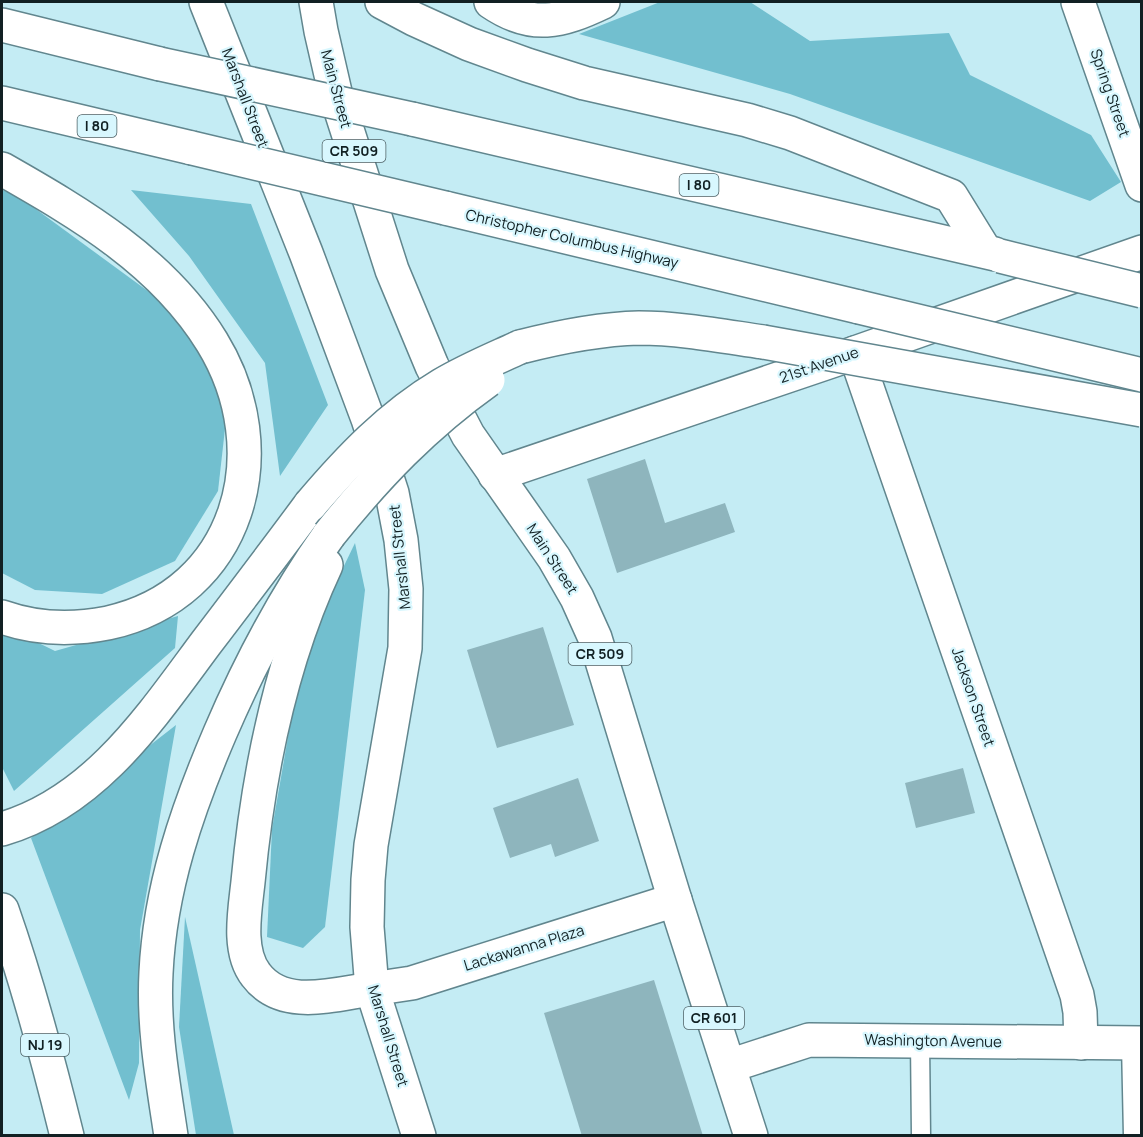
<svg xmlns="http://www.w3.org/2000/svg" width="1143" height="1137" font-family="Manrope,sans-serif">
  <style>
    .green { fill: #72bfcf }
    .building { fill: #8eb5bd }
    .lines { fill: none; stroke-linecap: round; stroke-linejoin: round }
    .service-casing { stroke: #61868e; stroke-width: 21 }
    .minor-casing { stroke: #61868e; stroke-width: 36 }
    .tertiary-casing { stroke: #61868e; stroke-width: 36 }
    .primary-casing { stroke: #61868e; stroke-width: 36 }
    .motorway-casing { stroke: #61868e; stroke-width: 36 }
    .service { stroke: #fff; stroke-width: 18 }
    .minor { stroke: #fff; stroke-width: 33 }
    .tertiary { stroke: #fff; stroke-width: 33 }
    .primary { stroke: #fff; stroke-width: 33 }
    .motorway { stroke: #fff; stroke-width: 33 }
    .motorway-bridge-casing { stroke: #61868e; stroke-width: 36; stroke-linecap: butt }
    .motorway-bridge { stroke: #fff; stroke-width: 33 }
    .labels { text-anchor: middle; stroke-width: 4.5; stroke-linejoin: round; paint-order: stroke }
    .shield { fill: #d8f7fe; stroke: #4d6065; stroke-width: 1.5 }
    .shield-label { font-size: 14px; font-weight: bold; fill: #112023 }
    .street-label { font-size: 15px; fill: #112023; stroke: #d8f7fe }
  </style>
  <rect width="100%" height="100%" fill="#c4ecf4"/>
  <g class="green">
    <polygon points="660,2 750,2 810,41 949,33 970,75 1091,135 1121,182 1090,201 790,94 579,34"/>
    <polygon points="2,190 18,196 171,308 228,402 218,491 175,561 102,594 35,590 2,573"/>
    <polygon points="131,190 251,204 328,405 280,476 265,363 189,256"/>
    <polygon points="355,543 365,590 325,927 303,948 267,937 272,829 303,651"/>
    <polygon points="178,616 175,648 14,791 2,767 2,625 55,651"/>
    <polygon points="176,725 140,930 139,1063 129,1100 31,838"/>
    <polygon points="185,917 234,1135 196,1135 179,1027"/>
  </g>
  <g class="building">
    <polygon points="645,459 665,523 725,503 735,532 617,573 587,479"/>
    <polygon points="543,627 574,725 497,748 467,650"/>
    <polygon points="963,768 975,813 916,828 905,783"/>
    <polygon points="578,778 599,841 555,857 551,844 510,858 493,808"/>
    <polygon points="654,980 703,1136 582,1136 544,1013"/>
  </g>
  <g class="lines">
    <defs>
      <g id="service">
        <polyline points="920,1041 921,1136"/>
        <polyline points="1131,1043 1133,1136"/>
      </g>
      <g id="minor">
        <path d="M 491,2 C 532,30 561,22 603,2"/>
        <polyline points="1078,2 1142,185"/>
        <polyline points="855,353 1077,995 1080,1012 1081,1043"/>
        <polyline points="729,1066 809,1040 1142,1043"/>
      </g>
      <g id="tertiary">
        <polyline points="206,2 306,253 368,419 392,493 401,540 406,589 405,648 371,845 368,880 367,927 372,989"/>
        <polyline points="495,475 855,353 1142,252"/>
      </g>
      <g id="primary">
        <polyline points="316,2 321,31 335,92 392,270 432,366 468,435 554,558 577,598 595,638 675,900 751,1136"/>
        <polyline points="419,1136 372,989 412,983 675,900"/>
      </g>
      <g id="motorway">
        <polyline points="382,2 414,19 469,44 527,65 584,83 747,120 790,133 951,196 985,251"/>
        <polyline points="2,25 160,64"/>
        <polyline points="2,103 192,148"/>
        <polyline points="412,119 995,254"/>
        <path d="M 2,169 C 81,214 163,262 212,342 C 279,451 240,594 108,623 C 73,630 36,629 2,617"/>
        <polyline points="445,208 859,307"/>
        <path d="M 520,347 C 559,337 598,329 639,328 C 680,328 722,336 763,342"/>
        <path d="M 326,565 C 280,663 258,775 248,882 C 245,910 237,951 256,975 C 283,1011 335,994 372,989"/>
        <path d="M 2,829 C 95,802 151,717 206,643 C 241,597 276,551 310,505"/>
        <path d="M 2,910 C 28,984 48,1059 67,1136"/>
        <path d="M 171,1136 C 163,1082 153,1028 156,973 C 160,888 187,810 220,733 C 250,663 285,597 329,535"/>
      </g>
    </defs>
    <use href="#service" class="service-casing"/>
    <use href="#minor" class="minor-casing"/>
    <use href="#tertiary" class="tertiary-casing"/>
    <use href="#primary" class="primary-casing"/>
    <use href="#motorway" class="motorway-casing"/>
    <use href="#service" class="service"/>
    <use href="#minor" class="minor"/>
    <use href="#tertiary" class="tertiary"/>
    <use href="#primary" class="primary"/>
    <use href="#motorway" class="motorway"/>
    <defs>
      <g id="motorway-bridge">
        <polyline points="160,64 412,119"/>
        <polyline points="192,148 445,208"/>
        <polyline points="1000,256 1142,291"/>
        <polyline points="859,307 1142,375"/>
        <polyline points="763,342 1142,410"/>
        <path d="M 310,505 C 349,459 390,416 442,385 C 467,370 494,359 520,347"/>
        <path d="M 329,535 C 377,475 425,425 488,380"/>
      </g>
    </defs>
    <use href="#motorway-bridge" class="motorway-bridge-casing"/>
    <use href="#motorway-bridge" class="motorway-bridge"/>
  </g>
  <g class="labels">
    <g class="shield">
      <rect x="77.5" y="115" width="39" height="22" rx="4.5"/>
      <rect x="322.5" y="140" width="63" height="22" rx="4.5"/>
      <rect x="679.5" y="174" width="39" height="22" rx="4.5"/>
      <rect x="568.5" y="643" width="63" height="22" rx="4.5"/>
      <rect x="684" y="1007" width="60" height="22" rx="4.5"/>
      <rect x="21" y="1034" width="48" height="22" rx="4.5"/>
    </g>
    <g class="shield-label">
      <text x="97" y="131">I 80</text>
      <text x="354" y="156">CR 509</text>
      <text x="699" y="190">I 80</text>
      <text x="600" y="659">CR 509</text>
      <text x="714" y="1023">CR 601</text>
      <text x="45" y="1050">NJ 19</text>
    </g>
    <g class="street-label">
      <text transform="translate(336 89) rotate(75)" y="5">Main Street</text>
      <text transform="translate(1110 93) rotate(71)" y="5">Spring Street</text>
      <text transform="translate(245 98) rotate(69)" y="5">Marshall Street</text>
      <text transform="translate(572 239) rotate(13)" y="5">Christopher Columbus Highway</text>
      <text transform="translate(819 365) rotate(-19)" y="5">21st Avenue</text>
      <text transform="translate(400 557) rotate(-96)" y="5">Marshall Street</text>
      <text transform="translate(552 559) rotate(57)" y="5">Main Street</text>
      <text transform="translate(973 697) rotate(71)" y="5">Jackson Street</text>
      <text transform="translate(524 948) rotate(-17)" y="5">Lackawanna Plaza</text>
      <text transform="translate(388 1036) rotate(73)" y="5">Marshall Street</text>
      <text transform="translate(933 1041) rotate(1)" y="5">Washington Avenue</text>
    </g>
  </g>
  <rect width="1143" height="1137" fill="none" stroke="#112023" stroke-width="6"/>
</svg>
